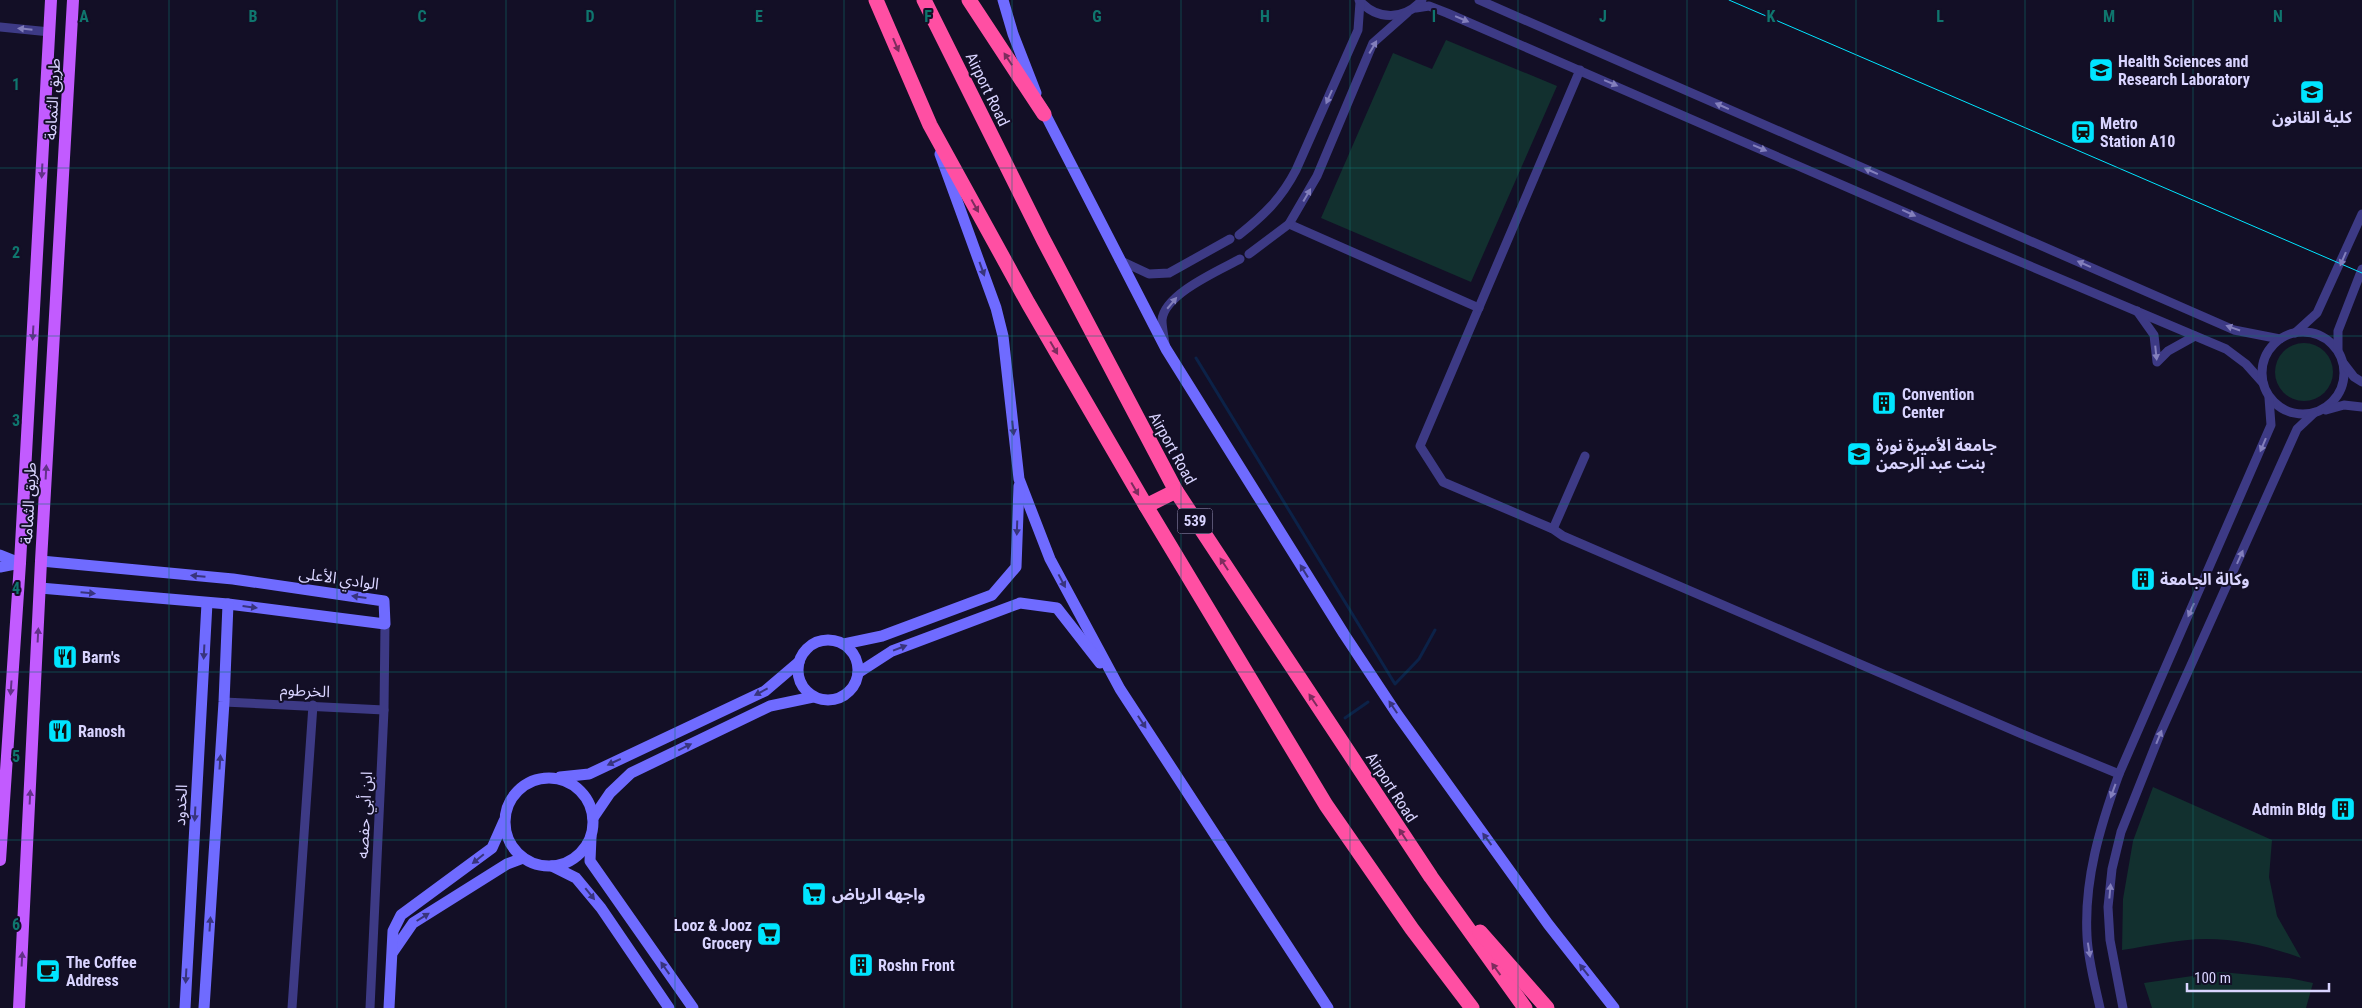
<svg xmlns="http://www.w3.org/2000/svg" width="2362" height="1008" font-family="'Roboto Condensed','Noto Sans Arabic',sans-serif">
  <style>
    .green { fill: #12302f }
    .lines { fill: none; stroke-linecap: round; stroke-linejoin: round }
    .stream { stroke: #0c2248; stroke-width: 3 }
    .street { stroke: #3d3a85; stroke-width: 9 }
    .secondary { stroke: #6f6bff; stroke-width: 11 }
    .primary { stroke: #c25bff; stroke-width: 12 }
    .highway { stroke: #ff4fa3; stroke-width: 15 }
    .tram { stroke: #00e5ff; stroke-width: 1 }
    .oneway { fill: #837fbc }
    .oneway2 { fill: #7d2c5e }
    .oneway3 { fill: #623188 }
    .oneway4 { fill: #38347d }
    .grid { fill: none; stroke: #0f766e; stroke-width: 1; stroke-opacity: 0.55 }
    .labels { text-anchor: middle; stroke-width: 4; stroke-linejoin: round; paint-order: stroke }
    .shield { fill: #130f26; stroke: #9e99be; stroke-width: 1 }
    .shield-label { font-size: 15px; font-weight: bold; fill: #d9d4ff }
    .poi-label { font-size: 16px; font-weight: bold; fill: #d9d4ff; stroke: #130f26; text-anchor: start }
    .street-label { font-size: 16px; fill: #d9d4ff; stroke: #130f26 }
    .grid-label { font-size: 16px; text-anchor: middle; font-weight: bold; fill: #0f766e; stroke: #130f26; stroke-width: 4; stroke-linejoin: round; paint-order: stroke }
  </style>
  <rect width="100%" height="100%" fill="#130f26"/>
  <g class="green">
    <polygon points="1446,40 1557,86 1471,282 1321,218 1393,53 1432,69"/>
    <circle cx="2304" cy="372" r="29"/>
    <path d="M 2153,787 L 2272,840 L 2269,877 L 2277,916 L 2301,958 C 2271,947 2239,939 2206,939 C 2179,939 2149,946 2122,950 L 2123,899 L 2133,841 Z"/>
    <polygon points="2220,972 2289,978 2313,983 2306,1008 2152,1008 2144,983"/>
  </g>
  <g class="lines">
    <g class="stream">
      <polyline points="1196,358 1395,684 1419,659 1435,630"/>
      <polyline points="1345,718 1368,702"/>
    </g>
    <g class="street">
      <path d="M 1359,0 C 1377,21 1405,20 1422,0"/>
      <polyline points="1479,0 2234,330 2280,339"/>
      <polyline points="1416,8 1429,6 1447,13 1957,235 2226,349 2246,364 2263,383"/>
      <polyline points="0,27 50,32"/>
      <polyline points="1580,70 1420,446 1443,482 1553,529 1563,536 2022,734 2119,774"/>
      <polyline points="1289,224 1479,308"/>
      <path d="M 1239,235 C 1264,215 1281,199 1296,170 L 1358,30 L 1360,2"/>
      <polyline points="1249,254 1289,224 1317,176 1373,43 1407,13"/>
      <polyline points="1119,260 1149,274 1169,273 1230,239"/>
      <polyline points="2137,311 2154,335 2157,362 2168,351 2195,336"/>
      <circle cx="2303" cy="373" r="41"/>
      <polyline points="2295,333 2317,313 2362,214"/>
      <path d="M 1165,344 C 1164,336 1162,328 1162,320 C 1164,294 1220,270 1240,259"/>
      <polyline points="2338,350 2338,331 2362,269"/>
      <polyline points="2344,364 2354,377 2362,382"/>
      <polyline points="2326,410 2344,405 2362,407"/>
      <polyline points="1553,529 1585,456"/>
      <polyline points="224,702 384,710"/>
      <polyline points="292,1008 313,705"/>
      <polyline points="370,1008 384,710 385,624"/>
      <path d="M 2100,1008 C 2095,985 2088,960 2087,936 C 2084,879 2100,827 2119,774 L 2271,425 L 2269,398"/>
      <polyline points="2123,1008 2110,940 2108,907 2112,869 2121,832 2160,734 2297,429 2313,414"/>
    </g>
    <g class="secondary">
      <polyline points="1003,0 1013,34 1036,93"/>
      <polyline points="1042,108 1166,349 1344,634 1397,714 1548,924 1614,1008"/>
      <polyline points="940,154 996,308 1003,336 1019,479 1050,559 1120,689 1328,1008"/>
      <polyline points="0,555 20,563"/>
      <polyline points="0,567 20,563"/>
      <polyline points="40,588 228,604 385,624 384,601 233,579 41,561"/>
      <circle cx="828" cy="670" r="30"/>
      <polyline points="844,644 882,636 992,595 1016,567 1019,486"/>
      <polyline points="858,673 892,651 1020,603 1057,608 1100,663"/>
      <polyline points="560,777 589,774 765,691 799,662"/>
      <circle cx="549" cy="822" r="44"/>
      <polyline points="593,818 610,793 631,773 770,706 813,697"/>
      <polyline points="591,837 590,861 693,1008"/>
      <polyline points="552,866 576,878 601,908 669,1008"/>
      <polyline points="393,952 413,923 507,864 523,858"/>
      <polyline points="185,1008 207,603"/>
      <polyline points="204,1008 224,702 228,604"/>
      <polyline points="389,1008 393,931 401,915 492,848 504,821"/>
    </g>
    <g class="primary">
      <polyline points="0,860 20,563 51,0"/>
      <polyline points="19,1008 41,561 73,0"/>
    </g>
    <g class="highway">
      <polyline points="876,0 930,125 1028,303 1146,506 1326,805 1412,929 1472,1008"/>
      <polyline points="924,0 1043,239 1176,491 1431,877 1525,1008"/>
      <polyline points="969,0 1044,114"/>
      <polyline points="1146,506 1176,491"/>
      <polyline points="1480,932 1547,1008"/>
    </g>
    <polyline class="tram" points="1729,0 2362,273"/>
  </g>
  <defs><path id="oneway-solid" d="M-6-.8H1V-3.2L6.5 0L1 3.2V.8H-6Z" transform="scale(1.25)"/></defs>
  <g class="oneway">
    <use href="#oneway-solid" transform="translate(1462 19) rotate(23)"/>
    <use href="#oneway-solid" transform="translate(25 29) rotate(-174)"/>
    <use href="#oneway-solid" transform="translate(1373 47) rotate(-60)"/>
    <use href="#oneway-solid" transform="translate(1611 83) rotate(23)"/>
    <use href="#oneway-solid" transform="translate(1329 97) rotate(114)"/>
    <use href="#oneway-solid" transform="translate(1722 106) rotate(-156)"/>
    <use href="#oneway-solid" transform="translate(1760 148) rotate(23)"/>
    <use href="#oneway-solid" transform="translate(1871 171) rotate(-156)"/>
    <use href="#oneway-solid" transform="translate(1307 195) rotate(-60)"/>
    <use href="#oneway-solid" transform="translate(1909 213) rotate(25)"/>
    <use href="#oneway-solid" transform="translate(2343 259) rotate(113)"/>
    <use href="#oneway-solid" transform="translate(2084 264) rotate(-156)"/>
    <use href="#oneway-solid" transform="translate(1172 303) rotate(-50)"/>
    <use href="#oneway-solid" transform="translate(2233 328) rotate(-161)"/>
    <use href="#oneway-solid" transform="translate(2156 353) rotate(84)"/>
    <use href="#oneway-solid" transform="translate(2263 445) rotate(113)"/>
    <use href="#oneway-solid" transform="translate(2240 557) rotate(-66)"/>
    <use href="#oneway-solid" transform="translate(2191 610) rotate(114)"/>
    <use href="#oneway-solid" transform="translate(2159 737) rotate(-68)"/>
    <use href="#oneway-solid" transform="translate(2113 791) rotate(110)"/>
    <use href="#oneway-solid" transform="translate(2110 891) rotate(-85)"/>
    <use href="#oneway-solid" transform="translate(2089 950) rotate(81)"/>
  </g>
  <g class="oneway2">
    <use href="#oneway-solid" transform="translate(896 45) rotate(67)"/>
    <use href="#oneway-solid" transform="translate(1008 59) rotate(-123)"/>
    <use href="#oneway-solid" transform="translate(975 206) rotate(61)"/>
    <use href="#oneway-solid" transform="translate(1054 348) rotate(60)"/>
    <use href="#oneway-solid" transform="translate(1135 489) rotate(60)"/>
    <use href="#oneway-solid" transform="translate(1224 564) rotate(-123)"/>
    <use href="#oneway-solid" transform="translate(1313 700) rotate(-124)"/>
    <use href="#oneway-solid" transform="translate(1403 835) rotate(-123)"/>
    <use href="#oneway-solid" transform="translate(1496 969) rotate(-126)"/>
  </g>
  <g class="oneway3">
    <use href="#oneway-solid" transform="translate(42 171) rotate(93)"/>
    <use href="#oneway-solid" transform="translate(33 333) rotate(93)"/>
    <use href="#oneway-solid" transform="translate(46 472) rotate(-87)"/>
    <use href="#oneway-solid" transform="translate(38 635) rotate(-87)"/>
    <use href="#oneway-solid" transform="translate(11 688) rotate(94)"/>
    <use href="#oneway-solid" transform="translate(30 797) rotate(-87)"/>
    <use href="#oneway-solid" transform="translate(22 959) rotate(-87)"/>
  </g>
  <g class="oneway4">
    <use href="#oneway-solid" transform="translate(982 269) rotate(70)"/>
    <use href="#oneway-solid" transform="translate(1013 428) rotate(84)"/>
    <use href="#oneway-solid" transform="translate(1017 528) rotate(92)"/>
    <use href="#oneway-solid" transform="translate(1304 571) rotate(-122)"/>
    <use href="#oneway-solid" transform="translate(198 576) rotate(-175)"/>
    <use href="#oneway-solid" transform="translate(1062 581) rotate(62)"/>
    <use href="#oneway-solid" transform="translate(88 593) rotate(5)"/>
    <use href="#oneway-solid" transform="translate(359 597) rotate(-172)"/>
    <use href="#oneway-solid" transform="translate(250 607) rotate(7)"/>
    <use href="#oneway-solid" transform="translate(900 648) rotate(-21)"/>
    <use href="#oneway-solid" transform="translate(204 652) rotate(93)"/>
    <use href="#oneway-solid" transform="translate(761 692) rotate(152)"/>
    <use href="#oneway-solid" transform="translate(1393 707) rotate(-124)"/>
    <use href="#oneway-solid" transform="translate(1142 722) rotate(57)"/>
    <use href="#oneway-solid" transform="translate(685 747) rotate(-26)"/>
    <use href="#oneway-solid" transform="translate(220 762) rotate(-86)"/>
    <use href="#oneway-solid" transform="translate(614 762) rotate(155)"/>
    <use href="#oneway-solid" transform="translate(195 814) rotate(93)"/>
    <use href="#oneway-solid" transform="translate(1487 839) rotate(-126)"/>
    <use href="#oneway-solid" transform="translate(478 859) rotate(141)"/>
    <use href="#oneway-solid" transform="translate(590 894) rotate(51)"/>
    <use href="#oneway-solid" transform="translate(423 917) rotate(-32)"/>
    <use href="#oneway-solid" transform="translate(210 924) rotate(-86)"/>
    <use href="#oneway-solid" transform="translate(665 968) rotate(-125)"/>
    <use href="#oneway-solid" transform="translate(1584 970) rotate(-128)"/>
    <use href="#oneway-solid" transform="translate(186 976) rotate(93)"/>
  </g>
  <path class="grid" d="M 169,0 L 169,1008M 337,0 L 337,1008M 506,0 L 506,1008M 675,0 L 675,1008M 844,0 L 844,1008M 1012,0 L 1012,1008M 1181,0 L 1181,1008M 1350,0 L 1350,1008M 1518,0 L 1518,1008M 1687,0 L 1687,1008M 1856,0 L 1856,1008M 2025,0 L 2025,1008M 2193,0 L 2193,1008M 0,168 L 2362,168M 0,336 L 2362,336M 0,504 L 2362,504M 0,672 L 2362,672M 0,840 L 2362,840"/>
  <defs>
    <symbol id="university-square" viewBox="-11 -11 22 22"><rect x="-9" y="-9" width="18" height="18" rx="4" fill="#00e5ff" stroke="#130f26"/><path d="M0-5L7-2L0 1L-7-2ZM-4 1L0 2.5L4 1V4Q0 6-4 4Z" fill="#111"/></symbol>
    <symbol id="station-square" viewBox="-11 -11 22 22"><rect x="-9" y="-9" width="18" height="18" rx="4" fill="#00e5ff" stroke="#130f26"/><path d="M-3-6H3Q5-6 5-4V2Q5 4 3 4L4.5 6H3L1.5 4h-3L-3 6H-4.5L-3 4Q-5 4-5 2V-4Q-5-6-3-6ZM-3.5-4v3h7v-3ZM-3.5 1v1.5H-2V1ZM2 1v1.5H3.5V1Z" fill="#111"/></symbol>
    <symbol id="building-square" viewBox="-11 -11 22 22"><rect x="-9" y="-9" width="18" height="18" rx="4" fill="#00e5ff" stroke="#130f26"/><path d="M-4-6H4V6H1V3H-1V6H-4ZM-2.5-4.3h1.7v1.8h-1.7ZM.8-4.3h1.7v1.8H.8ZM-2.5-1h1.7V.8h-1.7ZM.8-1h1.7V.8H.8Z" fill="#111"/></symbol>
    <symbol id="restaurant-square" viewBox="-11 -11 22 22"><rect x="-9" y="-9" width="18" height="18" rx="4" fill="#00e5ff" stroke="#130f26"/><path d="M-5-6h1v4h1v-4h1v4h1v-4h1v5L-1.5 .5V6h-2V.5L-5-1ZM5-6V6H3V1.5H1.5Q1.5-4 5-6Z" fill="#111"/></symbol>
    <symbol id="supermarket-square" viewBox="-11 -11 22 22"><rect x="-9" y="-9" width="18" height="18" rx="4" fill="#00e5ff" stroke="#130f26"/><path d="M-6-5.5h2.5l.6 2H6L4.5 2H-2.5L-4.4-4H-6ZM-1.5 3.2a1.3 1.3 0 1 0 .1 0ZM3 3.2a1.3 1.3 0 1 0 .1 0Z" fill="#111"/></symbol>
    <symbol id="cafe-square" viewBox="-11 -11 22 22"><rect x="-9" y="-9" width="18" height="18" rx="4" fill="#00e5ff" stroke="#130f26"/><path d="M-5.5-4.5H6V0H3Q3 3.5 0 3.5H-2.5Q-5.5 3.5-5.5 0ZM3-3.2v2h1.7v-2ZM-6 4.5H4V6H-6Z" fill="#111"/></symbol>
  </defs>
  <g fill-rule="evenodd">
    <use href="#university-square" x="2087" y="56" width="28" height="28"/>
    <use href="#university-square" x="2298" y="78" width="28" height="28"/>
    <use href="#station-square" x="2069" y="118" width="28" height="28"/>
    <use href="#building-square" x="1870" y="389" width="28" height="28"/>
    <use href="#university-square" x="1845" y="440" width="28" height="28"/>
    <use href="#building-square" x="2129" y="565" width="28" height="28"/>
    <use href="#restaurant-square" x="51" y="643" width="28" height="28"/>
    <use href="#restaurant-square" x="46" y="717" width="28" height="28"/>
    <use href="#building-square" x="2329" y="795" width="28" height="28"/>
    <use href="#supermarket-square" x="800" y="880" width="28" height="28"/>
    <use href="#supermarket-square" x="755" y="920" width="28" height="28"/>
    <use href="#building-square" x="847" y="951" width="28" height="28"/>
    <use href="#cafe-square" x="34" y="957" width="28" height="28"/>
  </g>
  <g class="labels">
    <rect class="shield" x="1177.5" y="508.5" width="35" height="25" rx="4"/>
    <g class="shield-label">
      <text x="1195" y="526">539</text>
    </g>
    <g class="poi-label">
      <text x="2118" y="67">Health Sciences and<tspan x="2118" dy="18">Research Laboratory</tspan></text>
      <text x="2312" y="123" text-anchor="middle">كلية القانون</text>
      <text x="2100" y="129">Metro<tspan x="2100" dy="18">Station A10</tspan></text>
      <text x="1902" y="400">Convention<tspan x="1902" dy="18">Center</tspan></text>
      <text x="1876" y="451">جامعة الأميرة نورة<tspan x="1876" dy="18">بنت عبد الرحمن</tspan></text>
      <text x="2160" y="585">وكالة الجامعة</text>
      <text x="82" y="663">Barn's</text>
      <text x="78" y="737">Ranosh</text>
      <text x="2326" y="815" text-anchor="end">Admin Bldg</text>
      <text x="832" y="900">واجهه الرياض</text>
      <text x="752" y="931" text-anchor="end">Looz &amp; Jooz<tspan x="752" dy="18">Grocery</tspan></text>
      <text x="66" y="968">The Coffee<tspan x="66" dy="18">Address</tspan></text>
      <text x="878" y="971">Roshn Front</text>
    </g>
    <g class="street-label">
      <text transform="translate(988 89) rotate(64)" y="6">Airport Road</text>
      <text transform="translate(52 99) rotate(-87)" y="6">طريق الثمامة</text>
      <text transform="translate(1173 448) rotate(61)" y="6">Airport Road</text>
      <text transform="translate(28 503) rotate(-87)" y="6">طريق الثمامة</text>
      <text transform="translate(339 578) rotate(8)" y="6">الوادي الأعلى</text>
      <text transform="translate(305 690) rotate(3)" y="6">الخرطوم</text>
      <text transform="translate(1392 787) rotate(57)" y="6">Airport Road</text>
      <text transform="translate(180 805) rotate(-87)" y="6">الخدود</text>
      <text transform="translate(364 815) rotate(-87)" y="6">ابن أبي حفصه</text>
    </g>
  </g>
  <g class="grid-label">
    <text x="84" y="22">A</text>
    <text x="253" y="22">B</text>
    <text x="422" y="22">C</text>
    <text x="590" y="22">D</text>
    <text x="759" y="22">E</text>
    <text x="928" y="22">F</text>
    <text x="1097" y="22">G</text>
    <text x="1265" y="22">H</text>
    <text x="1434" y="22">I</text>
    <text x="1603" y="22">J</text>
    <text x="1771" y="22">K</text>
    <text x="1940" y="22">L</text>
    <text x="2109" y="22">M</text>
    <text x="2278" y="22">N</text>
    <text x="16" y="90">1</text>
    <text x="16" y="258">2</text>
    <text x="16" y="426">3</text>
    <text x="16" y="594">4</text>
    <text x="16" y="762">5</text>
    <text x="16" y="930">6</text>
  </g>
  <path d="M2187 983v8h142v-8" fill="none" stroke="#d9d4ff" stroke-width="2.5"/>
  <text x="2194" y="983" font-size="15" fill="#d9d4ff" stroke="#130f26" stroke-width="4" paint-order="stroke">100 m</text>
</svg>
